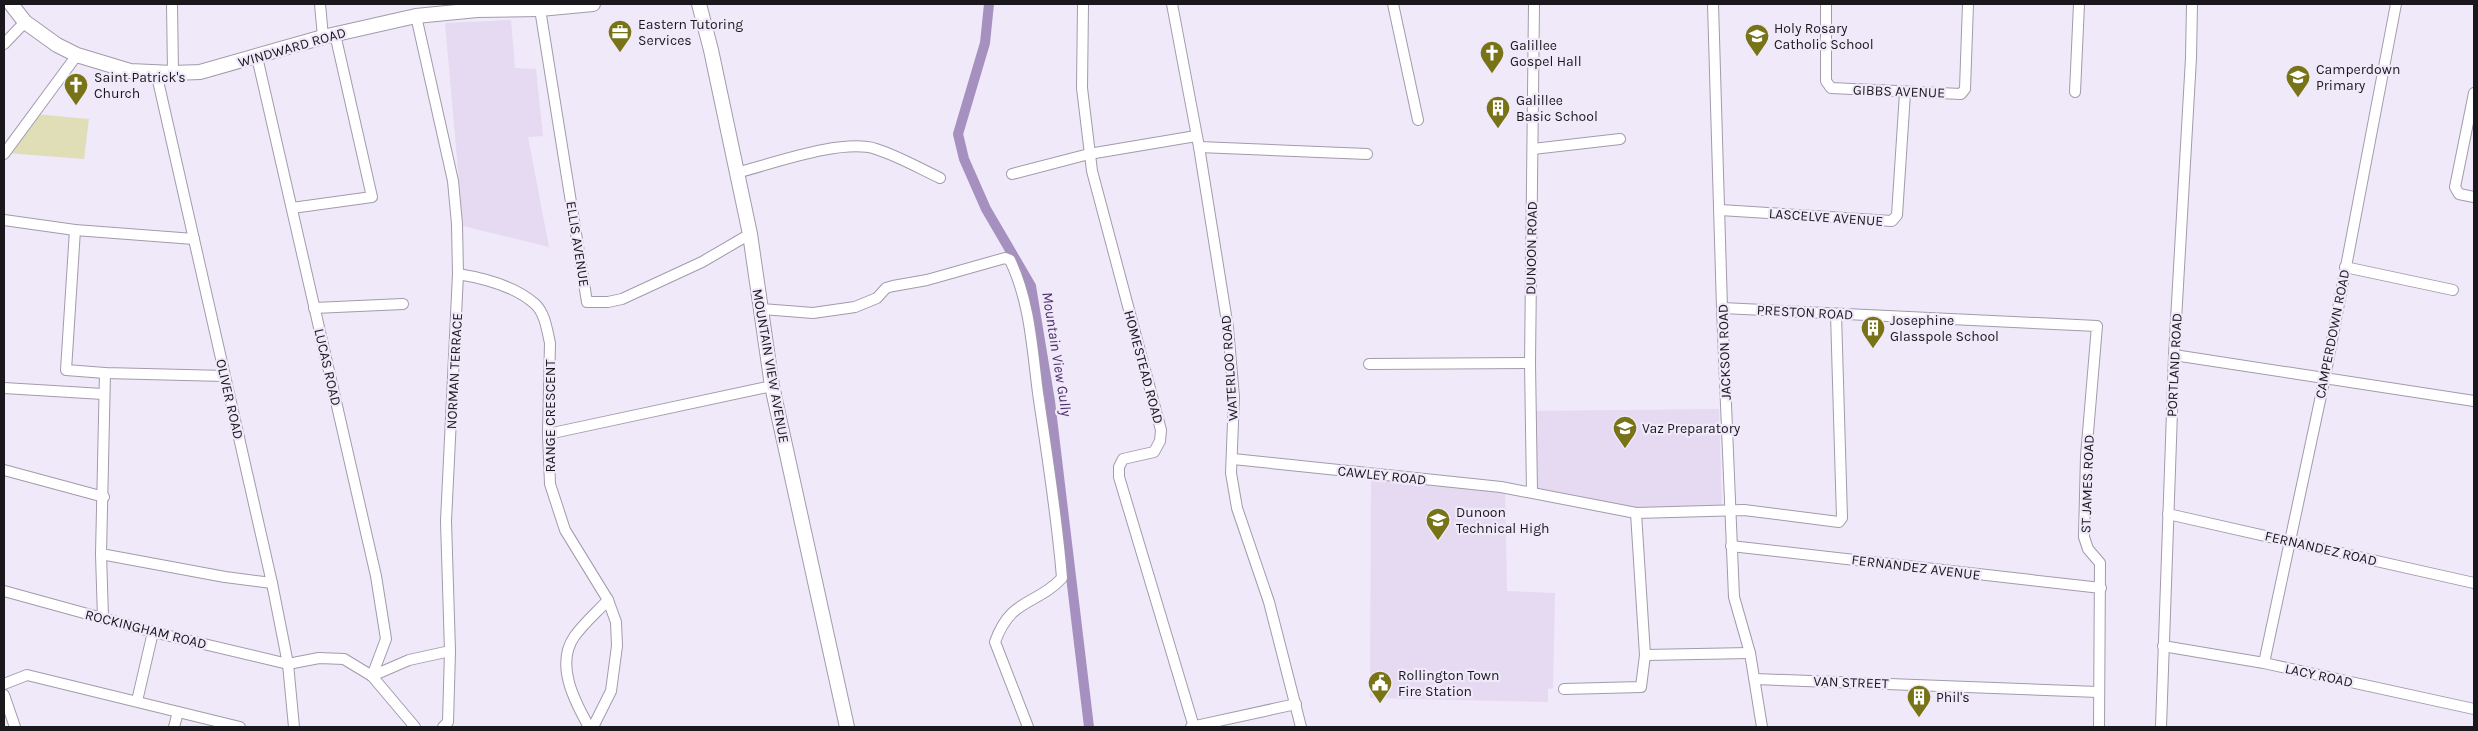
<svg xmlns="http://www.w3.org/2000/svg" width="2478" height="731" font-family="Karla,sans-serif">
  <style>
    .built { fill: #e5daf2 }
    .green { fill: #dfdeb7 }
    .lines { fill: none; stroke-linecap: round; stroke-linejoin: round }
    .canal { stroke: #a690bf; stroke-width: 10 }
    .street-casing { stroke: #a29bab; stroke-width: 12 }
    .secondary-casing { stroke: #a29bab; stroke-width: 16 }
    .street { stroke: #fff; stroke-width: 10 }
    .secondary { stroke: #fff; stroke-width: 14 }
    .labels { text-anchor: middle; stroke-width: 4.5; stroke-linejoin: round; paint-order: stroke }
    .poi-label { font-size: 14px; fill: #1a171d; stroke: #f0e9fa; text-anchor: start }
    .street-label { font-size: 14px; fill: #1a171d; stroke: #f0e9fa }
    .water-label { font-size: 15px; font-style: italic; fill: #4c2e69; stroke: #f0e9fa }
  </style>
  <rect width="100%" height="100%" fill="#f0e9fa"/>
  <g class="built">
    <polygon points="511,20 515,68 536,69 543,136 528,137 549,247 463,226 445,23"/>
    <polygon points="1719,409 1722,508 1625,508 1530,487 1530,411"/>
    <polygon points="1371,477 1505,490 1507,591 1555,593 1553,688 1548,689 1548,702 1370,698"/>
  </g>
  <polygon class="green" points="34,114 89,119 84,159 5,153"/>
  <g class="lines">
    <polyline class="canal" points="989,4 985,43 958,134 964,159 986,209 1031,286 1050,401 1089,727"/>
    <defs>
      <g id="street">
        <polyline points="172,4 173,73"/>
        <polyline points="320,4 323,37"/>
        <polyline points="1083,4 1082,88 1092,171 1161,430 1160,441 1154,452 1123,459 1119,467 1119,477 1194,727"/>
        <polyline points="1172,4 1199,147 1228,328 1234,397 1231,473 1237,508 1269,602 1301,727"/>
        <polyline points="1393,4 1418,120"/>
        <polyline points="1713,4 1722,308 1734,597 1750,653 1762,727"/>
        <polyline points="1826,4 1826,81 1831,88 1961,94 1965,89 1968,4"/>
        <polyline points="540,9 587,302 608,302 622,299 702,262 750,234"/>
        <polyline points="416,16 453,181 457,224 458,274 446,521 450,651 448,722 443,727"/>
        <polyline points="4,44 25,22"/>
        <polyline points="257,57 376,576 386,639 372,676"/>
        <polyline points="156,72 272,583 288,664 294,727"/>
        <polyline points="2075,92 2079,4"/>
        <polyline points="2474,93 2455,187 2459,194 2474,197"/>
        <polyline points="1199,147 1367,154"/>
        <polyline points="1533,149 1620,139"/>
        <polyline points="4,154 77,55"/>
        <path d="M 736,173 C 772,164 842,138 876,149 C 898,156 919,168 940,178"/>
        <polyline points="1012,174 1089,154 1196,136"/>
        <polyline points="292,208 372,197 335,34"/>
        <polyline points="1720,210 1892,221 1897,215 1905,93"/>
        <polyline points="4,220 75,230 194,239"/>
        <polyline points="75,230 66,370 105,373 225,376"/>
        <polyline points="2345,267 2453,290"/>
        <path d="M 458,274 C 483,278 515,286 535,304 C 545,313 547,330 550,343 L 548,434 L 550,484 L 565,530 L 608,600 L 616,622 L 617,646 L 611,691 L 593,727"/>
        <polyline points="314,308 403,304"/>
        <polyline points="1722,308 2097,326 2086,456 2084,537 2088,549 2100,563 2099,727"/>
        <path d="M 761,309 L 813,313 L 855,307 L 877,298 L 886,288 L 893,286 L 927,280 L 1005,258 L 1010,260 C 1030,302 1032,347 1038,393 C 1047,455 1057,515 1062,578 C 1036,606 1011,597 995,642 L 1028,727"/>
        <polyline points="2174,355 2474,401"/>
        <polyline points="1369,364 1530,363"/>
        <polyline points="4,388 103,394"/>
        <polyline points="548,434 772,386"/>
        <polyline points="1233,459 1501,487 1636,513 1744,510 1839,522 1842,518 1836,314"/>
        <polyline points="4,470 104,497"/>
        <polyline points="1532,492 1530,363 1534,4"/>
        <polyline points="2168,514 2474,583"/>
        <polyline points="1731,546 2101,588"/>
        <polyline points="101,554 225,577 272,583"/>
        <polyline points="4,591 153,632 288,664 319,658 344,659 372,676 415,727"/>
        <polyline points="103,618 101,554 105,373"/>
        <polyline points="2163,646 2264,663 2474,709"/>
        <polyline points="1645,655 1750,653"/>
        <polyline points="2264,663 2325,377 2396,4"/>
        <polyline points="372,676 409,660 450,651"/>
        <polyline points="1755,679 2098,692"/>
        <polyline points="4,684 27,675 240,727"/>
        <polyline points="1564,689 1641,687 1645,655 1636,513"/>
        <polyline points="4,695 15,727"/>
        <polyline points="137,701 153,632"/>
        <polyline points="174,727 178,712"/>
        <path d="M 589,727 C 575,702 555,665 574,637 C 583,624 597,612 608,600"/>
        <polyline points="1191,727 1296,704"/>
        <polyline points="2161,727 2174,355 2191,58 2192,4"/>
      </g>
      <g id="secondary">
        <polyline points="11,4 25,22 57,45 77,55 130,71 173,73 200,72 323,37 416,16 477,10 540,9 593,4"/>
        <polyline points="699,4 711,50 750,234 772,386 847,727"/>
      </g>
    </defs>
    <use href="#street" class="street-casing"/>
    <use href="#secondary" class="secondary-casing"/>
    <use href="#street" class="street"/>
    <use href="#secondary" class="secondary"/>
  </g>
  <defs>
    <symbol id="office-pin" viewBox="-11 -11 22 30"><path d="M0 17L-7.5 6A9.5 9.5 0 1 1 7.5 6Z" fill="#787317" stroke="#f0e9fa"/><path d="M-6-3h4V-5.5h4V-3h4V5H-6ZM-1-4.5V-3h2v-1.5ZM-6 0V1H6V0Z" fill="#fff"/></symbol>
    <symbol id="school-pin" viewBox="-11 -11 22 30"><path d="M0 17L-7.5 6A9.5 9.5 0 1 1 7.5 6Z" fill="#787317" stroke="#f0e9fa"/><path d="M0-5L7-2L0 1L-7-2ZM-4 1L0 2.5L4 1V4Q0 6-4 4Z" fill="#fff"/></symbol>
    <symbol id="church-pin" viewBox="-11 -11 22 30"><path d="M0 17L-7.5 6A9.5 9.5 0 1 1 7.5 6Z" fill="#787317" stroke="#f0e9fa"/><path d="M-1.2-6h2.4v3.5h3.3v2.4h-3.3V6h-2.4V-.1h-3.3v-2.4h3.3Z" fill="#fff"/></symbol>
    <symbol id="building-pin" viewBox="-11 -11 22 30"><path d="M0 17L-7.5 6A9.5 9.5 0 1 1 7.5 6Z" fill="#787317" stroke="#f0e9fa"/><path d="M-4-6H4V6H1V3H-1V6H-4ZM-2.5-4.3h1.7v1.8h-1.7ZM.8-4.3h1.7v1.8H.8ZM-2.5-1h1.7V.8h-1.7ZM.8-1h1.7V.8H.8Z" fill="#fff"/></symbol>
    <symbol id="civic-pin" viewBox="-11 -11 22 30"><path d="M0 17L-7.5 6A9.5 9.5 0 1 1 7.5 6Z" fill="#787317" stroke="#f0e9fa"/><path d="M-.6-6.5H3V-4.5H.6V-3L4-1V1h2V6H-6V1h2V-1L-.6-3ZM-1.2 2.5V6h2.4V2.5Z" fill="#fff"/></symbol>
  </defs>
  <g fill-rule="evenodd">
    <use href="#office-pin" x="606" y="18" width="28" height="38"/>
    <use href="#school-pin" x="1743" y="22" width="28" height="38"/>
    <use href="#church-pin" x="1478" y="39" width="28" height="38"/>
    <use href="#school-pin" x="2284" y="63" width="28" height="38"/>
    <use href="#church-pin" x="62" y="71" width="28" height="38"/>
    <use href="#building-pin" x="1484" y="94" width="28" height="38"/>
    <use href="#building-pin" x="1859" y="314" width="28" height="38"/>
    <use href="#school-pin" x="1611" y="414" width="28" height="38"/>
    <use href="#school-pin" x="1424" y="506" width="28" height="38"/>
    <use href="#civic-pin" x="1366" y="669" width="28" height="38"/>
    <use href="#building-pin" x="1905" y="683" width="28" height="38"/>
  </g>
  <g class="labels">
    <g class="poi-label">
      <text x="638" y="29">Eastern Tutoring<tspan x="638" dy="16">Services</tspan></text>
      <text x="1774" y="33">Holy Rosary<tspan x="1774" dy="16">Catholic School</tspan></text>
      <text x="1510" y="50">Galillee<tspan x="1510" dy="16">Gospel Hall</tspan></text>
      <text x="2316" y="74">Camperdown<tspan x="2316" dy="16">Primary</tspan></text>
      <text x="94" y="82">Saint Patrick's<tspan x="94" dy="16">Church</tspan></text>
      <text x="1516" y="105">Galillee<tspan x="1516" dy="16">Basic School</tspan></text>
      <text x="1890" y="325">Josephine<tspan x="1890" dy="16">Glasspole School</tspan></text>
      <text x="1642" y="433">Vaz Preparatory</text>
      <text x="1456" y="517">Dunoon<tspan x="1456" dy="16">Technical High</tspan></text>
      <text x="1398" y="680">Rollington Town<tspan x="1398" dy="16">Fire Station</tspan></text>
      <text x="1936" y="702">Phil's</text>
    </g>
    <g class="street-label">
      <text transform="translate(292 47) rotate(-16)" y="5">WINDWARD ROAD</text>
      <text transform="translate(1899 91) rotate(2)" y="5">GIBBS AVENUE</text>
      <text transform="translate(1826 217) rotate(4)" y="5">LASCELVE AVENUE</text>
      <text transform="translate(578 244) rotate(81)" y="5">ELLIS AVENUE</text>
      <text transform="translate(1531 248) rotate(-89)" y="5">DUNOON ROAD</text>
      <text transform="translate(1805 312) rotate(3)" y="5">PRESTON ROAD</text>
      <text transform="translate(2332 334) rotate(-79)" y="5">CAMPERDOWN ROAD</text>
      <text transform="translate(1724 352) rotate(-92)" y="5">JACKSON ROAD</text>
      <text transform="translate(2174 365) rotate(-87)" y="5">PORTLAND ROAD</text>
      <text transform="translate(771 366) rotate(80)" y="5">MOUNTAIN VIEW AVENUE</text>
      <text transform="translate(328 367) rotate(77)" y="5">LUCAS ROAD</text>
      <text transform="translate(1144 367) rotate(75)" y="5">HOMESTEAD ROAD</text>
      <text transform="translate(1229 368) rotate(-94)" y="5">WATERLOO ROAD</text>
      <text transform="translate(454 371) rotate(-87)" y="5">NORMAN TERRACE</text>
      <text transform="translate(230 399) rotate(77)" y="5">OLIVER ROAD</text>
      <text transform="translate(550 416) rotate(-90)" y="5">RANGE CRESCENT</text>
      <text transform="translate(1382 475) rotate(6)" y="5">CAWLEY ROAD</text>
      <text transform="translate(2087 484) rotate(-88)" y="5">ST JAMES ROAD</text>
      <text transform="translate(2321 548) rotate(13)" y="5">FERNANDEZ ROAD</text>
      <text transform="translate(1916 567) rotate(7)" y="5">FERNANDEZ AVENUE</text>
      <text transform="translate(146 629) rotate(14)" y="5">ROCKINGHAM ROAD</text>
      <text transform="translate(2319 675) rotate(12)" y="5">LACY ROAD</text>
      <text transform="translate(1851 682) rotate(2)" y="5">VAN STREET</text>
    </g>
    <g class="water-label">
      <text transform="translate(1057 354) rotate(81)" y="5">Mountain View Gully</text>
    </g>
  </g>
  <rect width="2478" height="731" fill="none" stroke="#1a171d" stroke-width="10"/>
</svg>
